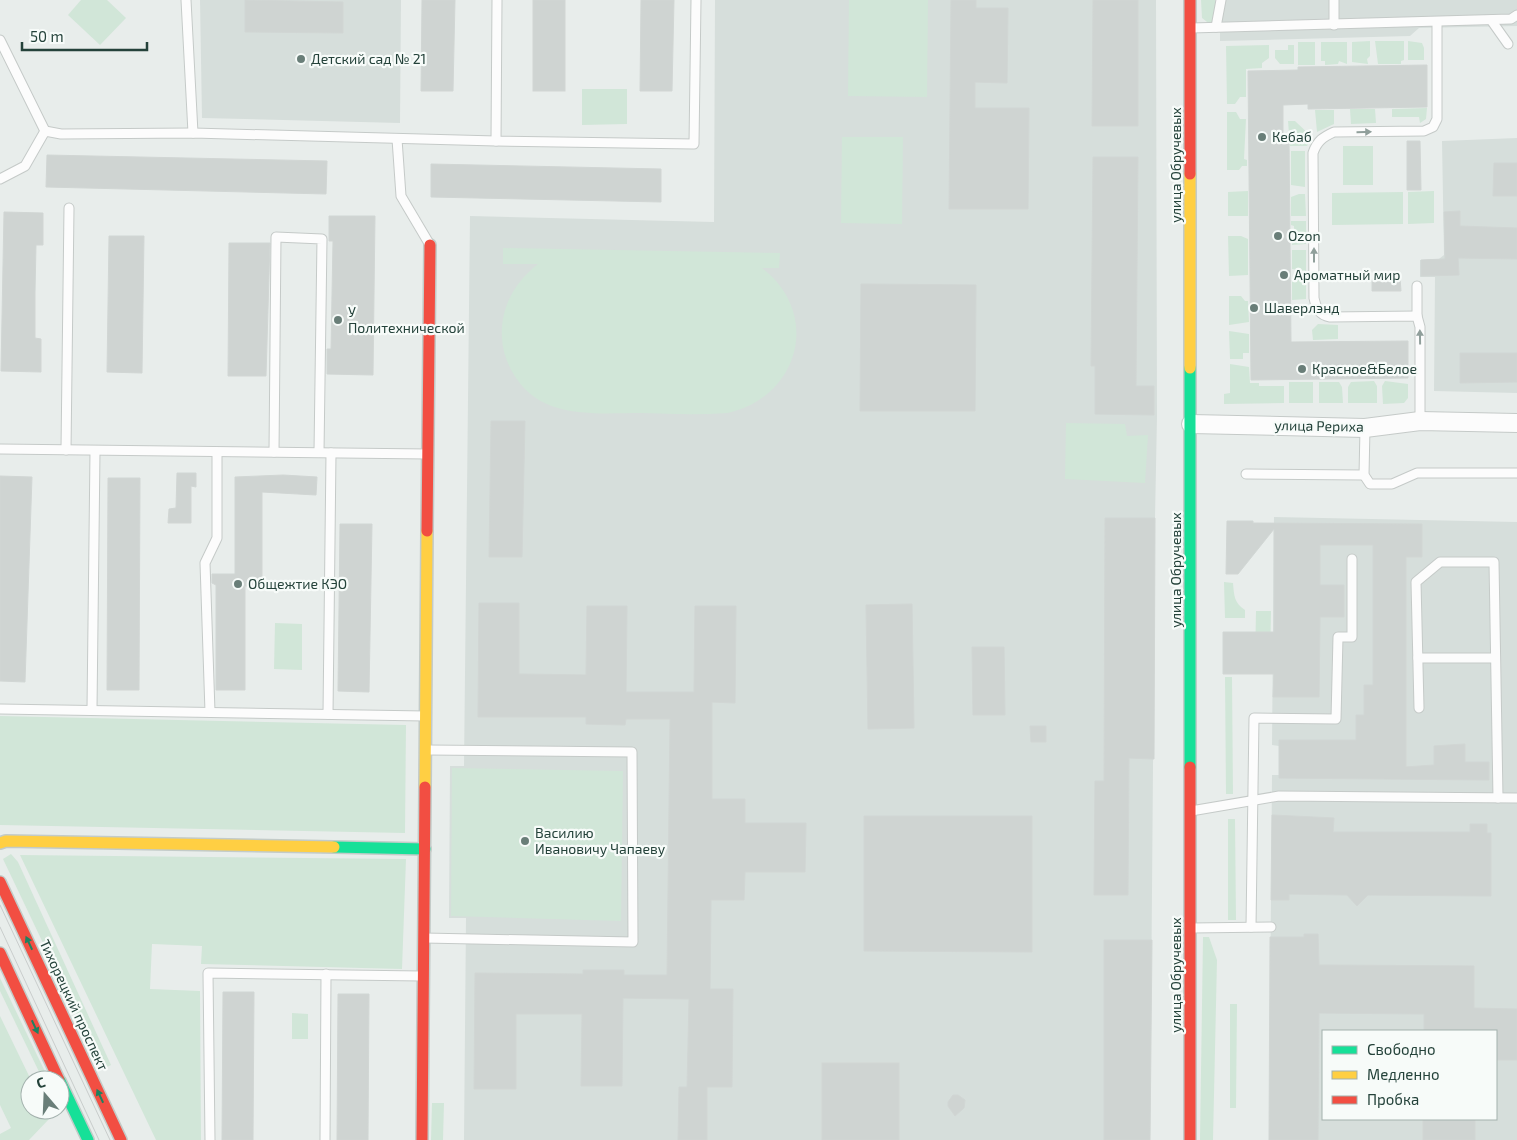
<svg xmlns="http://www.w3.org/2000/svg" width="1517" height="1140" font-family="'Exo 2',sans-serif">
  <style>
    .built { fill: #d6dedb; fill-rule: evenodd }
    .green { fill: #d1e6d8 }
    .building { fill: #cfd4d2; stroke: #d1d6d4 }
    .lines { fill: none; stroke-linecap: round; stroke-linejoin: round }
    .lane-casing { stroke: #c5cac8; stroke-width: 11 }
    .street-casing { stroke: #c5cac8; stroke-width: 20 }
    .fast-casing { stroke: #c3cbc8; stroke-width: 14 }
    .slow-casing { stroke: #c3cbc8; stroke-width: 14 }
    .jam-casing { stroke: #c3cbc8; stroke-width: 14 }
    .lane { stroke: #fcfcfc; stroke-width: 9 }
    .street { stroke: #fcfcfc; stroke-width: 18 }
    .fast { stroke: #16e098; stroke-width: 11 }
    .slow { stroke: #ffcf43; stroke-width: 11 }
    .jam { stroke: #f24e42; stroke-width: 11 }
    .tram { stroke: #c9cdcc; stroke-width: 1 }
    .oneway { fill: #909f9b }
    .oneway2 { fill: #1e8160 }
    .poi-dot { fill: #697e78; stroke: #f7fbf9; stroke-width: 2 }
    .labels { text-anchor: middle; stroke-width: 4.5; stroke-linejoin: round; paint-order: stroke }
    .poi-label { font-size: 14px; fill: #24423a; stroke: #f7fbf9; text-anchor: start }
    .street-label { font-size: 14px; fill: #24423a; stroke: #f7fbf9 }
  </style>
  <rect width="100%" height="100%" fill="#e8edeb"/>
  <g class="built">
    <polygon points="200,0 401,0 400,123 202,118"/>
    <polygon points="715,0 1156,0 1157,416 1155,518 1150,1140 464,1140 466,918 449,918 450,766 464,766 470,216 714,222"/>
    <polygon points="1220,0 1517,0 1517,26 1419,28 1410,36 1220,41"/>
    <polygon points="1517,138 1517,393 1434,391 1435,277 1420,277 1420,260 1439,259 1444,255 1442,141"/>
    <path d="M 1274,517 L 1517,522 L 1517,1140 L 1269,1140 L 1272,775 L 1279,775 L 1279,746 L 1272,745 ZM 1323,1031 L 1496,1031 L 1496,1119 L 1323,1119 Z"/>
  </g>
  <g class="green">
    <polygon points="81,0 107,0 126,18 100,45 68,15"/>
    <polygon points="849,0 928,0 927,97 848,96"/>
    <polygon points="1201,0 1215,0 1215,11 1211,25 1202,18"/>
    <polygon points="1370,41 1370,56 1367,59 1368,64 1352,62 1352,42"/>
    <polygon points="1375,41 1404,41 1404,60 1401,61 1401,64 1378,64"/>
    <polygon points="1408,41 1422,43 1424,48 1424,60 1408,60"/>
    <rect x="1298" y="42" width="17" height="23"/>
    <polygon points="1321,42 1347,42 1347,64 1339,61 1338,64 1325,65 1325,61 1321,61"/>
    <polygon points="1269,45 1269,58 1262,63 1262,68 1246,69 1246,97 1240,97 1235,104 1227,104 1226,46"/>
    <polygon points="1288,45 1294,45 1294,64 1280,64 1275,58 1275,50 1288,50"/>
    <polygon points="582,89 627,89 627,124 582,125"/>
    <polygon points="1427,108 1426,119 1420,123 1419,117 1392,117 1392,109"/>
    <polygon points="1350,109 1375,109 1376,123 1351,124"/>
    <polygon points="1315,110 1334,110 1334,124 1317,132"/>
    <polygon points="1227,112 1236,112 1240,119 1246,119 1244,159 1247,160 1247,166 1242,166 1239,170 1227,170"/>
    <polygon points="1288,121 1295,121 1312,137 1307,146 1290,146"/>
    <polygon points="842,137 903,137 902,224 841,223"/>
    <rect x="1343" y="146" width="30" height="39"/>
    <polygon points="1291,151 1305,151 1305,187 1291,185"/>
    <polygon points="1248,191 1248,216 1228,216 1228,192"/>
    <polygon points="1434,191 1434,223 1408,224 1408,192"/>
    <polygon points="1403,192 1403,224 1332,225 1332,193"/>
    <polygon points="1299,194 1305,194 1306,216 1291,216 1291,197"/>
    <polygon points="1291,221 1306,221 1306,244 1292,245 1292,240 1294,240 1294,226 1291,225"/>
    <polygon points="1228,236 1241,236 1248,239 1248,275 1229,276"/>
    <path d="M 503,248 L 780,253 L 779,268 L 762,268 C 822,314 799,397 728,413 C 699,415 670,414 641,413 C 597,413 544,420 516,378 C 508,366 503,353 502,339 C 500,308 514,283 538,264 L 503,264 Z"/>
    <polygon points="1292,250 1306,250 1306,271 1292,269"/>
    <polygon points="1300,279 1306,279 1306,299 1292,300 1292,281"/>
    <polygon points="1229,296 1241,296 1245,301 1248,301 1249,322 1229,325"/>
    <polygon points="1318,324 1338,325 1338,339 1313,340 1312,330"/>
    <polygon points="1229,331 1249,334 1249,353 1243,353 1243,359 1230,359"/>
    <polygon points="1230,364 1249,367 1250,383 1259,383 1259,386 1284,386 1284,403 1224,404 1224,394 1230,393"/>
    <polygon points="1374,381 1377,386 1377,403 1348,403 1348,387 1351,382"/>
    <polygon points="1385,381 1408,384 1408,398 1404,403 1383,404 1382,386"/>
    <rect x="1289" y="382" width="24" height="21"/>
    <polygon points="1319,382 1339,382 1342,387 1343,403 1319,403"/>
    <polygon points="1066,423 1125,424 1127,436 1148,435 1145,483 1065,479"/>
    <path d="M 1224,582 L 1233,583 C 1234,595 1234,603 1245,610 L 1245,618 L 1225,618 Z"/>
    <polygon points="1256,611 1271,611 1270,662 1255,661"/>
    <polygon points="275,623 302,624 302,670 274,669"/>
    <polygon points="1225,677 1232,677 1233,794 1226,794"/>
    <polygon points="0,716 406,725 405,833 0,825"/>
    <polygon points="452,768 623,771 621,921 451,916"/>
    <polygon points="1228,819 1235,819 1236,920 1228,920"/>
    <polygon points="11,854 18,862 111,1065 103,1069 3,859"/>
    <polygon points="20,855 406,859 402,969 201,964 202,946 152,944 150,989 200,991 201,1140 156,1140"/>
    <polygon points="1203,937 1209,937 1217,960 1213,1140 1200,1140"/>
    <polygon points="0,978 49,1080 43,1080 0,991"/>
    <polygon points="1230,1004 1237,1004 1236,1108 1230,1108"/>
    <polygon points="292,1013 308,1014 308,1039 292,1039"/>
    <polygon points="0,1016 31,1080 30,1110 45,1110 49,1119 29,1140 0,1140 0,1134 11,1128 0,1105"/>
    <polygon points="432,1103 444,1103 443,1140 431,1140"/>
  </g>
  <g class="building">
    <polygon points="245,0 343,2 343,33 245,32"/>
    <polygon points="422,0 455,0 453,91 421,91"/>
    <rect x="533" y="0" width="32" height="91"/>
    <polygon points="641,0 674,0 672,91 640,91"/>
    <polygon points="951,0 976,0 976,8 1008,8 1007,83 975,82 975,108 1029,108 1028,209 949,209"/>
    <polygon points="1093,0 1138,0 1138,126 1092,126"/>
    <polygon points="1427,65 1427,107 1308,109 1308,104 1283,105 1283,137 1289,137 1291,342 1408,341 1408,378 1251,380 1248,71 1298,70 1298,67"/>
    <polygon points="1407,141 1420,141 1421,190 1407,190"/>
    <polygon points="47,155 327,161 326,194 46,187"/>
    <polygon points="1093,157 1138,157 1136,386 1154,386 1154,415 1095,414 1095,366 1091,366"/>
    <polygon points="1494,163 1517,163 1517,196 1493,196"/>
    <polygon points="431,164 661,169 661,202 431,197"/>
    <polygon points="1460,211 1460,226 1517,228 1517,259 1458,258 1459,275 1421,276 1421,260 1445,259 1444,212"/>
    <polygon points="4,212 43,213 43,245 36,245 35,292 35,338 41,339 41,372 1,371"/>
    <polygon points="329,216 375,216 373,375 327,374 327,349 331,349 333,241 329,241"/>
    <polygon points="109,236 144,236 142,373 107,372"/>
    <polygon points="229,243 270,243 266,376 228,376"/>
    <polygon points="1400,278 1401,291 1372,291 1372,279"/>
    <polygon points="861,284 976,285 975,411 860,411"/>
    <polygon points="1460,353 1517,353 1517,382 1460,383"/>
    <polygon points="491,421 525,421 522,557 489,557"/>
    <polygon points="177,473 196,473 196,487 191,486 191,523 168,523 169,509 176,508"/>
    <polygon points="283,475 317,477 316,495 262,492 262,586 245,586 245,690 216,690 216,585 212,583 212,574 235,574 235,477"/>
    <polygon points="0,476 32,477 25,682 0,681"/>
    <polygon points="108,478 140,478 139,690 107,690"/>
    <polygon points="1105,518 1155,518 1154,759 1129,758 1128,895 1094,895 1095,781 1104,781"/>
    <polygon points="1227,521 1253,521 1253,523 1422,524 1422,557 1406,557 1406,767 1434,765 1434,746 1465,744 1465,762 1489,762 1489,780 1279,778 1279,740 1356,740 1356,715 1364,715 1364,685 1373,685 1373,545 1320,545 1320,585 1344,585 1344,617 1320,617 1319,697 1273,697 1274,674 1223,674 1223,632 1274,632 1274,529 1238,574 1226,574"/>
    <polygon points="340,524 372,524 369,692 338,691"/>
    <polygon points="479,603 519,603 519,674 586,675 587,606 627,606 626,692 694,692 695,606 736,606 735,703 712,702 712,799 745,799 745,823 806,823 805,872 745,872 744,900 711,900 710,989 733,989 732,1087 707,1087 707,1140 678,1140 679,1087 687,1087 689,999 623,998 622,1086 581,1086 582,1014 516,1014 516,1089 474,1089 475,973 583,974 583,970 624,970 624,975 667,975 670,719 626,719 625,725 586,724 586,717 478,717"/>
    <polygon points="912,604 914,728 868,729 866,605"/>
    <polygon points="972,647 1004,647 1005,715 973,715"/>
    <polygon points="1030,726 1046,726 1046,742 1031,742"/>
    <polygon points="1272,815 1334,818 1333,832 1470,832 1470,824 1487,824 1487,833 1491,833 1491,896 1368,895 1357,906 1347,895 1289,894 1289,900 1271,900"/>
    <polygon points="864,816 1032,816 1032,952 864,951"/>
    <polygon points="1304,934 1318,934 1319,965 1474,966 1474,1008 1517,1009 1517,1060 1496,1060 1496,1031 1424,1031 1424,1014 1319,1013 1318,1140 1269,1140 1270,937 1304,937"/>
    <polygon points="1104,940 1152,940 1150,1140 1104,1140"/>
    <polygon points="223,992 254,992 253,1140 222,1140"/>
    <polygon points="338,994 369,994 368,1140 337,1140"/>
    <rect x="822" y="1063" width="77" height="77"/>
    <polygon points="953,1095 958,1095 965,1100 964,1108 955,1116 948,1106 948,1102"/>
    <rect x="1423" y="1119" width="52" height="21"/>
  </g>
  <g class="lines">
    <defs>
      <g id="lane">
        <polyline points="186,0 193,133"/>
        <polyline points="497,0 496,141 694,144 696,0"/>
        <polyline points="1334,0 1334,25"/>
        <polyline points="1491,20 1508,44"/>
        <polyline points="1216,27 1221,0"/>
        <polyline points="1191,28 1511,19 1517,15"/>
        <polyline points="0,40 45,131"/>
        <polyline points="397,139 401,196 430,245"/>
        <polyline points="0,179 25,166 45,131 61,134 193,133 496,141"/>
        <polyline points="1417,316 1417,286"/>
        <path d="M 1420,421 L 1420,327 L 1417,316 L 1330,317 C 1319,315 1316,308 1314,298 L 1313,153 C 1317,141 1323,137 1334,132 L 1424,131 L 1433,127 L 1437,119 L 1437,23"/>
        <polyline points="1365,428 1364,475 1370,484 1392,484 1417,473 1517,473"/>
        <polyline points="0,449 428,454"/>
        <polyline points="66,450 69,208"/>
        <polyline points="274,452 276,237 322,239 319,452"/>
        <polyline points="1246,474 1364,475"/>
        <polyline points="1418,658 1495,658"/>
        <polyline points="1419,708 1416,582 1440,562 1494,562 1498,798"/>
        <polyline points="0,709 425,716"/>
        <polyline points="92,709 95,451"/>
        <polyline points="210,712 205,563 217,538 217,452"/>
        <polyline points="328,714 331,453"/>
        <polyline points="1191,811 1279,796 1517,798"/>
        <polyline points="1251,927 1254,718 1336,719 1338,637 1352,637 1352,559"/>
        <polyline points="1192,928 1271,927"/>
        <polyline points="424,938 633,942 632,752 428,750"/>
        <polyline points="210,1140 208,973 421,976"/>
        <polyline points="325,1140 326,974"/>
      </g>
      <polyline id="street" points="1191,424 1365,428 1420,421 1517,423"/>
      <g id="fast">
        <polyline points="1190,368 1190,767"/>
        <polyline points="334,847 425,849"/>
        <polyline points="60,1081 88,1140"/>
      </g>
      <g id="slow">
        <polyline points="1190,174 1190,368"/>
        <polyline points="425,787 427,531"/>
        <polyline points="0,843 6,841 334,847"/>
      </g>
      <g id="jam">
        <polyline points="1190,0 1190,174"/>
        <polyline points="427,531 430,245"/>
        <polyline points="1190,767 1190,1140"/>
        <polyline points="0,882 121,1140"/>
        <polyline points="0,953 59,1080"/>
        <polyline points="422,1140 425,787"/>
      </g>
    </defs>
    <use href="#lane" class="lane-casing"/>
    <use href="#street" class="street-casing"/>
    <use href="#fast" class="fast-casing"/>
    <use href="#slow" class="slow-casing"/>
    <use href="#jam" class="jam-casing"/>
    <use href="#lane" class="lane"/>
    <use href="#street" class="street"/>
    <use href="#fast" class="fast"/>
    <use href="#slow" class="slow"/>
    <use href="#jam" class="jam"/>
    <g class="tram">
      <polyline points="0,905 110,1140"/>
      <polyline points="0,927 99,1140"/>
    </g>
  </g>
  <defs><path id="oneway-solid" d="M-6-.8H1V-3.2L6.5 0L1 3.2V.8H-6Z" transform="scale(1.25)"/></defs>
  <g class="oneway">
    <use href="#oneway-solid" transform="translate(1364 132) rotate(-1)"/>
    <use href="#oneway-solid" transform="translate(1314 255) rotate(-90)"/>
    <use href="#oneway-solid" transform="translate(1420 337) rotate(-91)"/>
  </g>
  <g class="oneway2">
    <use href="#oneway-solid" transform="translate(29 943) rotate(-115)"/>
    <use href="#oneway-solid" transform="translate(35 1027) rotate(65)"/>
    <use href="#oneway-solid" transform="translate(100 1096) rotate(-115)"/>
  </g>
  <g class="poi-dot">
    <circle cx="301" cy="59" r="5"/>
    <circle cx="1262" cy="137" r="5"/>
    <circle cx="1278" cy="236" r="5"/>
    <circle cx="1284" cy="275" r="5"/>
    <circle cx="1254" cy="308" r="5"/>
    <circle cx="338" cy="320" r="5"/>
    <circle cx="1302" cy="369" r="5"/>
    <circle cx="238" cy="584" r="5"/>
    <circle cx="525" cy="841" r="5"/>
  </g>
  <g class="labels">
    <g class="poi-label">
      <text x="311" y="64">Детский сад № 21</text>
      <text x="1272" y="142">Кебаб</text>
      <text x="1288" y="241">Ozon</text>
      <text x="1294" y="280">Ароматный мир</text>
      <text x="1264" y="313">Шаверлэнд</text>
      <text x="348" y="317">У<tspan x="348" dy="16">Политехнической</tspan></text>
      <text x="1312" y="374">Красное&amp;Белое</text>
      <text x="248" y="589">Общежтие КЭО</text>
      <text x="535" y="838">Василию<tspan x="535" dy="16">Ивановичу Чапаеву</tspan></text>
    </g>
    <g class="street-label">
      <text transform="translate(1176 165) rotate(-90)" y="5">улица Обручевых</text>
      <text transform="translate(1319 426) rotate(1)" y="5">улица Рериха</text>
      <text transform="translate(1176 570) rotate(-90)" y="5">улица Обручевых</text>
      <text transform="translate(1176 975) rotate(-90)" y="5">улица Обручевых</text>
      <text transform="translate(74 1005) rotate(65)" y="5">Тихорецкий проспект</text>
    </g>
  </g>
  <rect x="1322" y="1030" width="175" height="90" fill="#f7fbf9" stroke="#a3b1ad"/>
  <rect x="1332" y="1046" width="25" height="8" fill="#16e098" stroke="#a3b1ad"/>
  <text x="1367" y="1055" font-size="15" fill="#24423a">Свободно</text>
  <rect x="1332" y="1071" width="25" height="8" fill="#ffcf43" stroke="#a3b1ad"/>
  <text x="1367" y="1080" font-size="15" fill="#24423a">Медленно</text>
  <rect x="1332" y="1096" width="25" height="8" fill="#f24e42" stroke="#a3b1ad"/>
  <text x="1367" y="1105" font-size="15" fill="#24423a">Пробка</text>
  <g transform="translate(45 1095) rotate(341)"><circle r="24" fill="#f7fbf9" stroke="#a3b1ad"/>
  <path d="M0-4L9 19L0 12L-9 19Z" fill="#697e78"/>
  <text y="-8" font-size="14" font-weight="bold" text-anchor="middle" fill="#24423a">С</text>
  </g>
  <path d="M22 42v8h125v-8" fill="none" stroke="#24423a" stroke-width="2.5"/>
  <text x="30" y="42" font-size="15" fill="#24423a" stroke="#f7fbf9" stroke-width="4" paint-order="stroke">50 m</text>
</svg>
